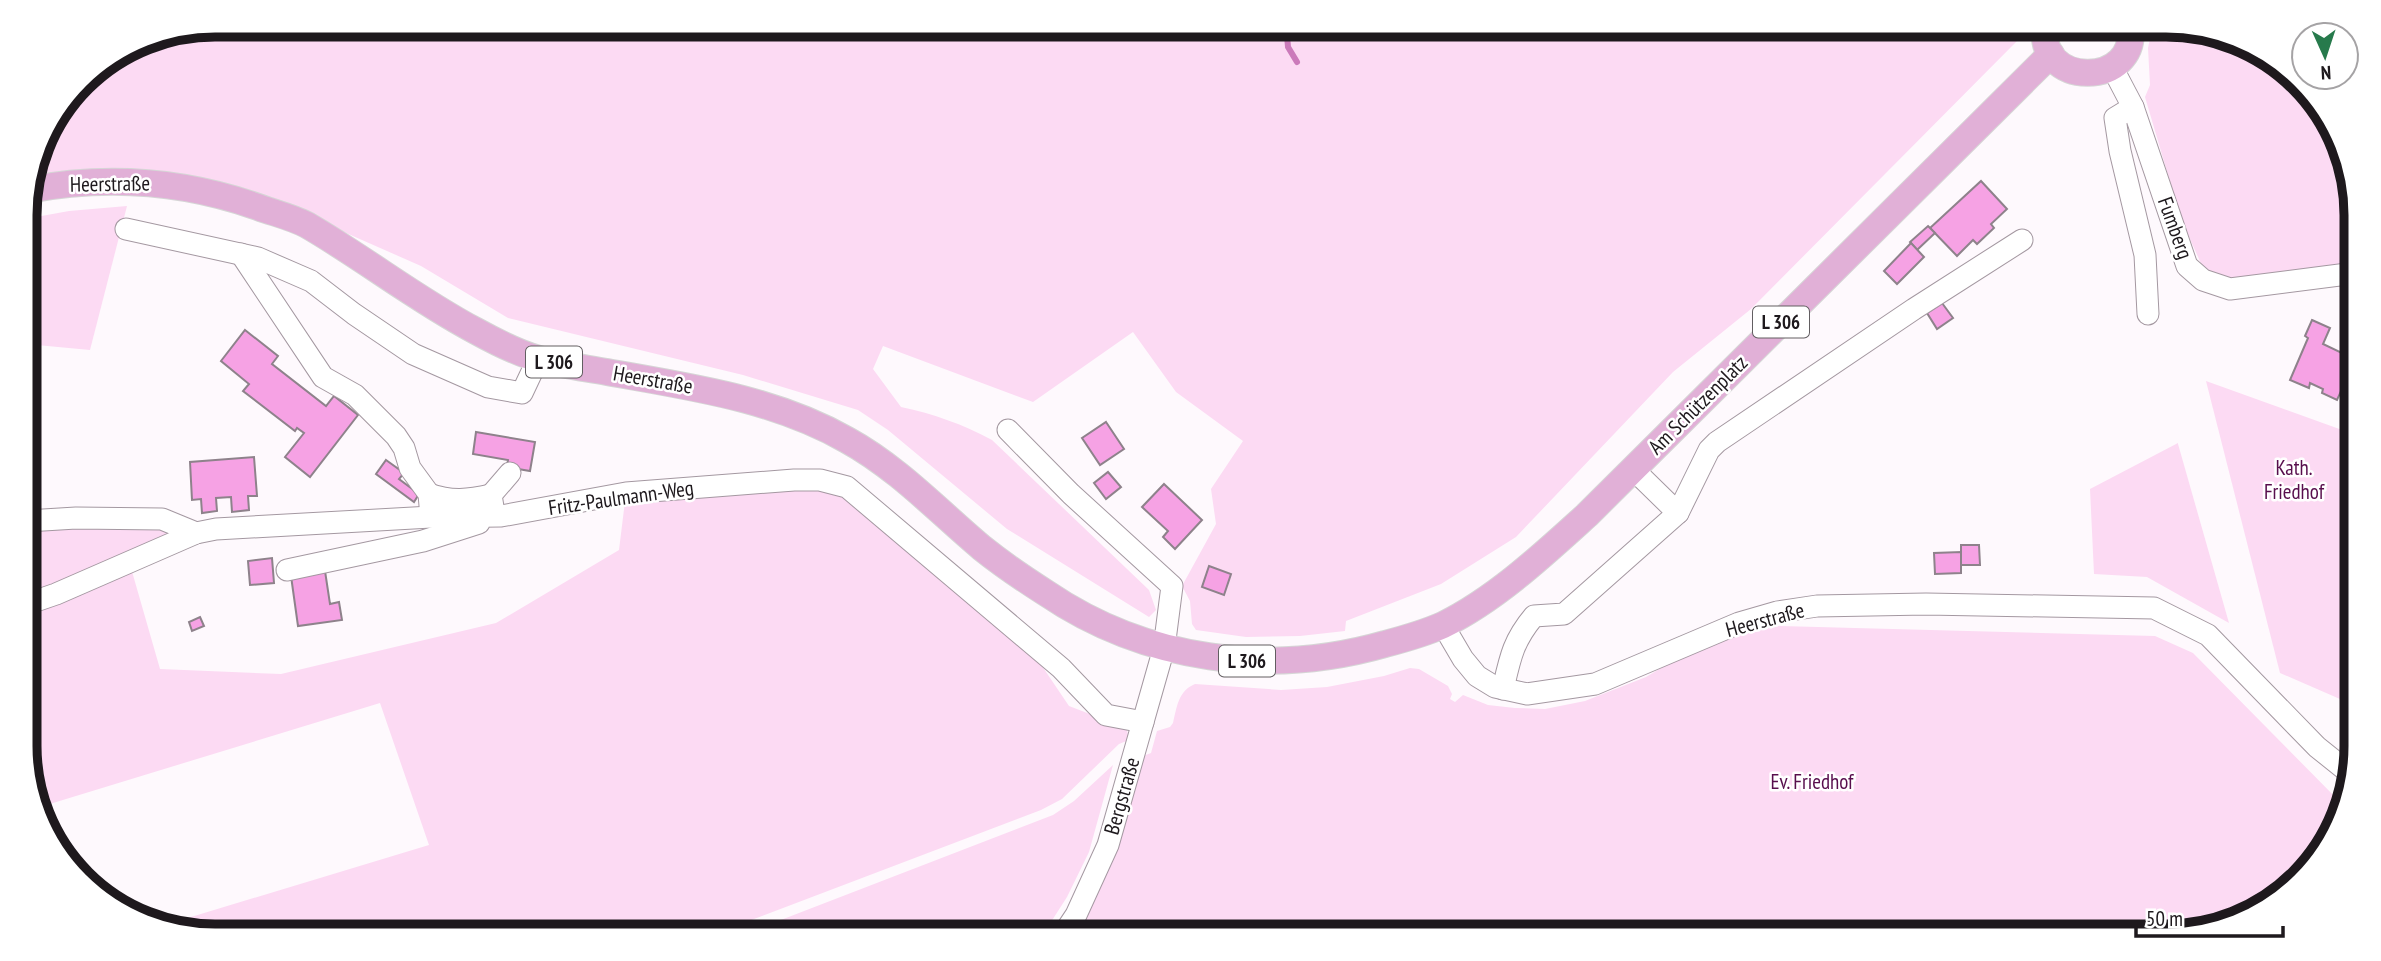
<svg xmlns="http://www.w3.org/2000/svg" width="2381" height="961" font-family="'PT Sans Narrow',sans-serif">
  <style>
    .green { fill: #fcdaf3 }
    .lines { fill: none; stroke-linecap: round; stroke-linejoin: round }
    .stream { stroke: #cb7aba; stroke-width: 6 }
    .building { fill: #f6a2e4; stroke: #8e828b; stroke-width: 2 }
    .minor-casing { stroke: #a498a1; stroke-width: 23 }
    .major-casing { stroke: #d6d6d6; stroke-width: 28 }
    .minor { stroke: #fff; stroke-width: 21 }
    .major { stroke: #e1b0d7; stroke-width: 26 }
    .labels { text-anchor: middle; stroke-width: 5; stroke-linejoin: round; paint-order: stroke }
    .shield { fill: #fff; stroke: #625e61; stroke-width: 2 }
    .shield-label { font-size: 19px; font-weight: bold; fill: #1e191d }
    .street-label { font-size: 21px; fill: #1e191d; stroke: #fff }
    .park-label { font-size: 21px; fill: #580e4d; stroke: #fff }
    .rim { fill: none; stroke: #1e191d; stroke-width: 9 }
  </style>
  <rect width="100%" height="100%" fill="#fef9fd"/>
  <g class="green">
    <polygon points="2153,24 2167,25 2228,35 2310,89 2355,189 2355,263 2233,283 2203,268 2181,219 2145,97 2150,85 2148,48"/>
    <path d="M 214,25 L 2021,25 L 2019,39 L 1751,309 L 1673,372 L 1516,537 L 1441,584 L 1346,621 L 1345,631 L 1300,636 L 1246,637 L 1196,630 L 1192,624 L 1190,601 L 1182,586 L 1216,524 L 1211,489 L 1243,441 L 1176,392 L 1133,332 L 1033,402 L 883,346 L 873,369 L 901,407 C 934,414 962,424 992,440 L 1149,590 L 1156,610 L 1149,617 L 1007,529 L 888,430 L 858,410 L 743,375 L 508,318 L 421,266 L 269,199 L 31,181 L 44,130 L 89,72 L 142,39 Z"/>
    <polygon points="127,206 90,350 26,344 25,219 69,211"/>
    <polygon points="2206,381 2356,435 2356,706 2280,673"/>
    <polygon points="2178,443 2178,444 2229,623 2147,577 2094,574 2090,489"/>
    <polygon points="847,487 1019,632 1069,706 1121,726 1127,730 1129,740 1119,744 1062,799 1041,810 709,936 214,936 158,927 429,845 380,703 40,807 28,783 27,523 141,521 180,532 129,561 160,669 281,674 496,623 619,550 626,493"/>
    <path d="M 1780,626 L 2155,636 L 2193,653 L 2346,808 L 2282,898 L 2179,936 L 1071,936 L 1143,756 L 1151,753 L 1157,731 L 1170,727 L 1173,723 C 1177,707 1178,691 1195,684 L 1281,690 L 1327,687 L 1384,676 L 1410,668 L 1419,669 L 1448,686 L 1452,694 L 1450,699 L 1455,702 L 1463,695 L 1488,705 L 1515,708 L 1545,709 L 1585,701 L 1646,677 L 1698,646 L 1749,627 Z"/>
    <polygon points="1113,765 1089,852 1067,897 1042,936 739,936 1053,815 1074,801"/>
  </g>
  <g class="lines">
    <polyline class="stream" points="1286,24 1288,47 1297,62"/>
  </g>
  <g class="building">
    <polygon points="1981,181 2007,209 1991,224 1994,228 1977,244 1973,240 1957,256 1930,228"/>
    <polygon points="1928,226 1935,233 1917,250 1910,242"/>
    <polygon points="1911,243 1924,257 1897,284 1884,271"/>
    <polygon points="1942,303 1953,318 1937,329 1927,313"/>
    <polygon points="2312,320 2330,328 2323,344 2348,356 2355,339 2355,380 2348,376 2337,400 2322,393 2323,389 2310,383 2309,388 2290,380 2308,338 2305,336"/>
    <polygon points="245,330 278,356 272,364 326,406 334,396 358,415 310,477 285,457 304,433 297,428 295,431 243,391 249,384 221,361"/>
    <polygon points="1106,422 1124,449 1100,465 1082,438"/>
    <polygon points="476,432 535,442 530,471 507,467 508,460 473,454"/>
    <polygon points="254,457 257,496 248,496 249,510 232,512 231,497 216,498 217,511 202,513 201,499 192,500 190,462"/>
    <polygon points="386,460 404,473 399,479 419,494 414,502 376,474"/>
    <polygon points="1108,472 1121,487 1106,499 1094,483"/>
    <polygon points="1164,484 1202,520 1175,549 1163,537 1168,531 1142,507"/>
    <polygon points="1961,545 1979,545 1980,565 1961,565"/>
    <polygon points="1961,552 1961,573 1935,574 1934,553"/>
    <polygon points="272,558 274,583 250,585 248,561"/>
    <polygon points="1209,566 1231,574 1224,595 1202,587"/>
    <polygon points="325,571 330,604 339,602 342,620 298,626 291,576"/>
    <polygon points="200,617 204,626 192,631 189,622"/>
  </g>
  <g class="lines">
    <defs>
      <g id="minor">
        <polyline points="2112,67 2133,107 2187,266 2203,280 2230,289 2355,273"/>
        <polyline points="2133,107 2115,118 2120,151 2145,255 2148,314"/>
        <polyline points="126,229 258,258 311,281 354,314 413,354 488,387 522,393 538,359"/>
        <polyline points="241,254 323,377 355,395 396,436 404,448 410,468 429,494 431,517"/>
        <polyline points="1008,430 1071,494 1172,586 1164,648 1108,845 1076,915 1062,936"/>
        <polyline points="1633,469 1678,513"/>
        <path d="M 429,494 C 451,502 469,500 491,495"/>
        <polyline points="493,507 491,495 510,473"/>
        <polyline points="27,521 76,518 162,519 196,533"/>
        <polyline points="287,570 423,541 479,523"/>
        <polyline points="27,604 56,594 196,533 216,529 431,517 501,516 626,493 794,480 820,480 847,487 1061,668 1106,715 1143,722"/>
        <polyline points="1443,625 1463,659 1477,676 1495,687 1527,694 1595,684 1739,623 1777,612 1817,606 1926,604 2154,608 2208,635 2317,747 2352,775"/>
        <path d="M 1503,689 C 1510,658 1513,641 1534,616 L 1564,614 L 1678,513 L 1709,450 L 1717,442 L 1914,309 L 2022,240"/>
      </g>
      <g id="major">
        <path d="M 2046,24 C 2033,88 2141,90 2130,24"/>
        <path d="M 28,190 C 106,175 184,181 258,207 C 274,213 292,217 307,225 C 364,258 417,300 476,331 C 496,342 517,353 539,359 C 561,365 585,368 607,372 C 690,387 773,398 847,440 C 898,468 938,511 982,548 C 1002,564 1024,579 1046,593 C 1146,661 1270,677 1385,644 C 1404,639 1425,633 1443,625 C 1496,599 1544,554 1587,515 L 2051,54"/>
      </g>
    </defs>
    <use href="#minor" class="minor-casing"/>
    <use href="#major" class="major-casing"/>
    <use href="#minor" class="minor"/>
    <use href="#major" class="major"/>
  </g>
  <g class="labels">
    <g class="shield">
      <rect x="1753" y="306.5" width="56" height="31" rx="5"/>
      <rect x="526" y="346.5" width="56" height="31" rx="5"/>
      <rect x="1219" y="645.5" width="56" height="31" rx="5"/>
    </g>
    <g class="shield-label">
      <text x="1781" y="329">L 306</text>
      <text x="554" y="369">L 306</text>
      <text x="1247" y="668">L 306</text>
    </g>
    <g class="street-label">
      <text transform="translate(110 184) rotate(-1)" y="7">Heerstraße</text>
      <text transform="translate(2175 228) rotate(70)" y="7">Fumberg</text>
      <text transform="translate(653 380) rotate(10)" y="7">Heerstraße</text>
      <text transform="translate(1698 405) rotate(-45)" y="7">Am Schützenplatz</text>
      <text transform="translate(621 498) rotate(-8)" y="7">Fritz-Paulmann-Weg</text>
      <text transform="translate(1765 620) rotate(-15)" y="7">Heerstraße</text>
      <text transform="translate(1122 796) rotate(-74)" y="7">Bergstraße</text>
    </g>
    <g class="park-label">
      <text x="2294" y="475">Kath.<tspan x="2294" dy="24">Friedhof</tspan></text>
      <text x="1812" y="789">Ev. Friedhof</text>
    </g>
  </g>
  <path d="M0 0H2381V961H0ZM215 37H2166A178 178 0 0 1 2344 215V746A178 178 0 0 1 2166 924H215A178 178 0 0 1 37 746V215A178 178 0 0 1 215 37Z" fill="#fff" fill-rule="evenodd"/>
  <path class="rim" d="M215 37H2166A178 178 0 0 1 2344 215V746A178 178 0 0 1 2166 924H215A178 178 0 0 1 37 746V215A178 178 0 0 1 215 37Z"/>
  <g transform="translate(2325 56) rotate(177)"><circle r="33" fill="#ffffff" stroke="#a5a3a5" stroke-width="2"/>
  <path d="M0-5L12 26L0 18L-12 26Z" fill="#277a4c"/>
  <text y="-10" font-size="19" font-weight="bold" text-anchor="middle" fill="#1e191d">N</text>
  </g>
  <path d="M2136 926v10h147v-10" fill="none" stroke="#1e191d" stroke-width="3.5"/>
  <text x="2146" y="926" font-size="21" fill="#1e191d" stroke="#ffffff" stroke-width="5" paint-order="stroke">50 m</text>
</svg>
